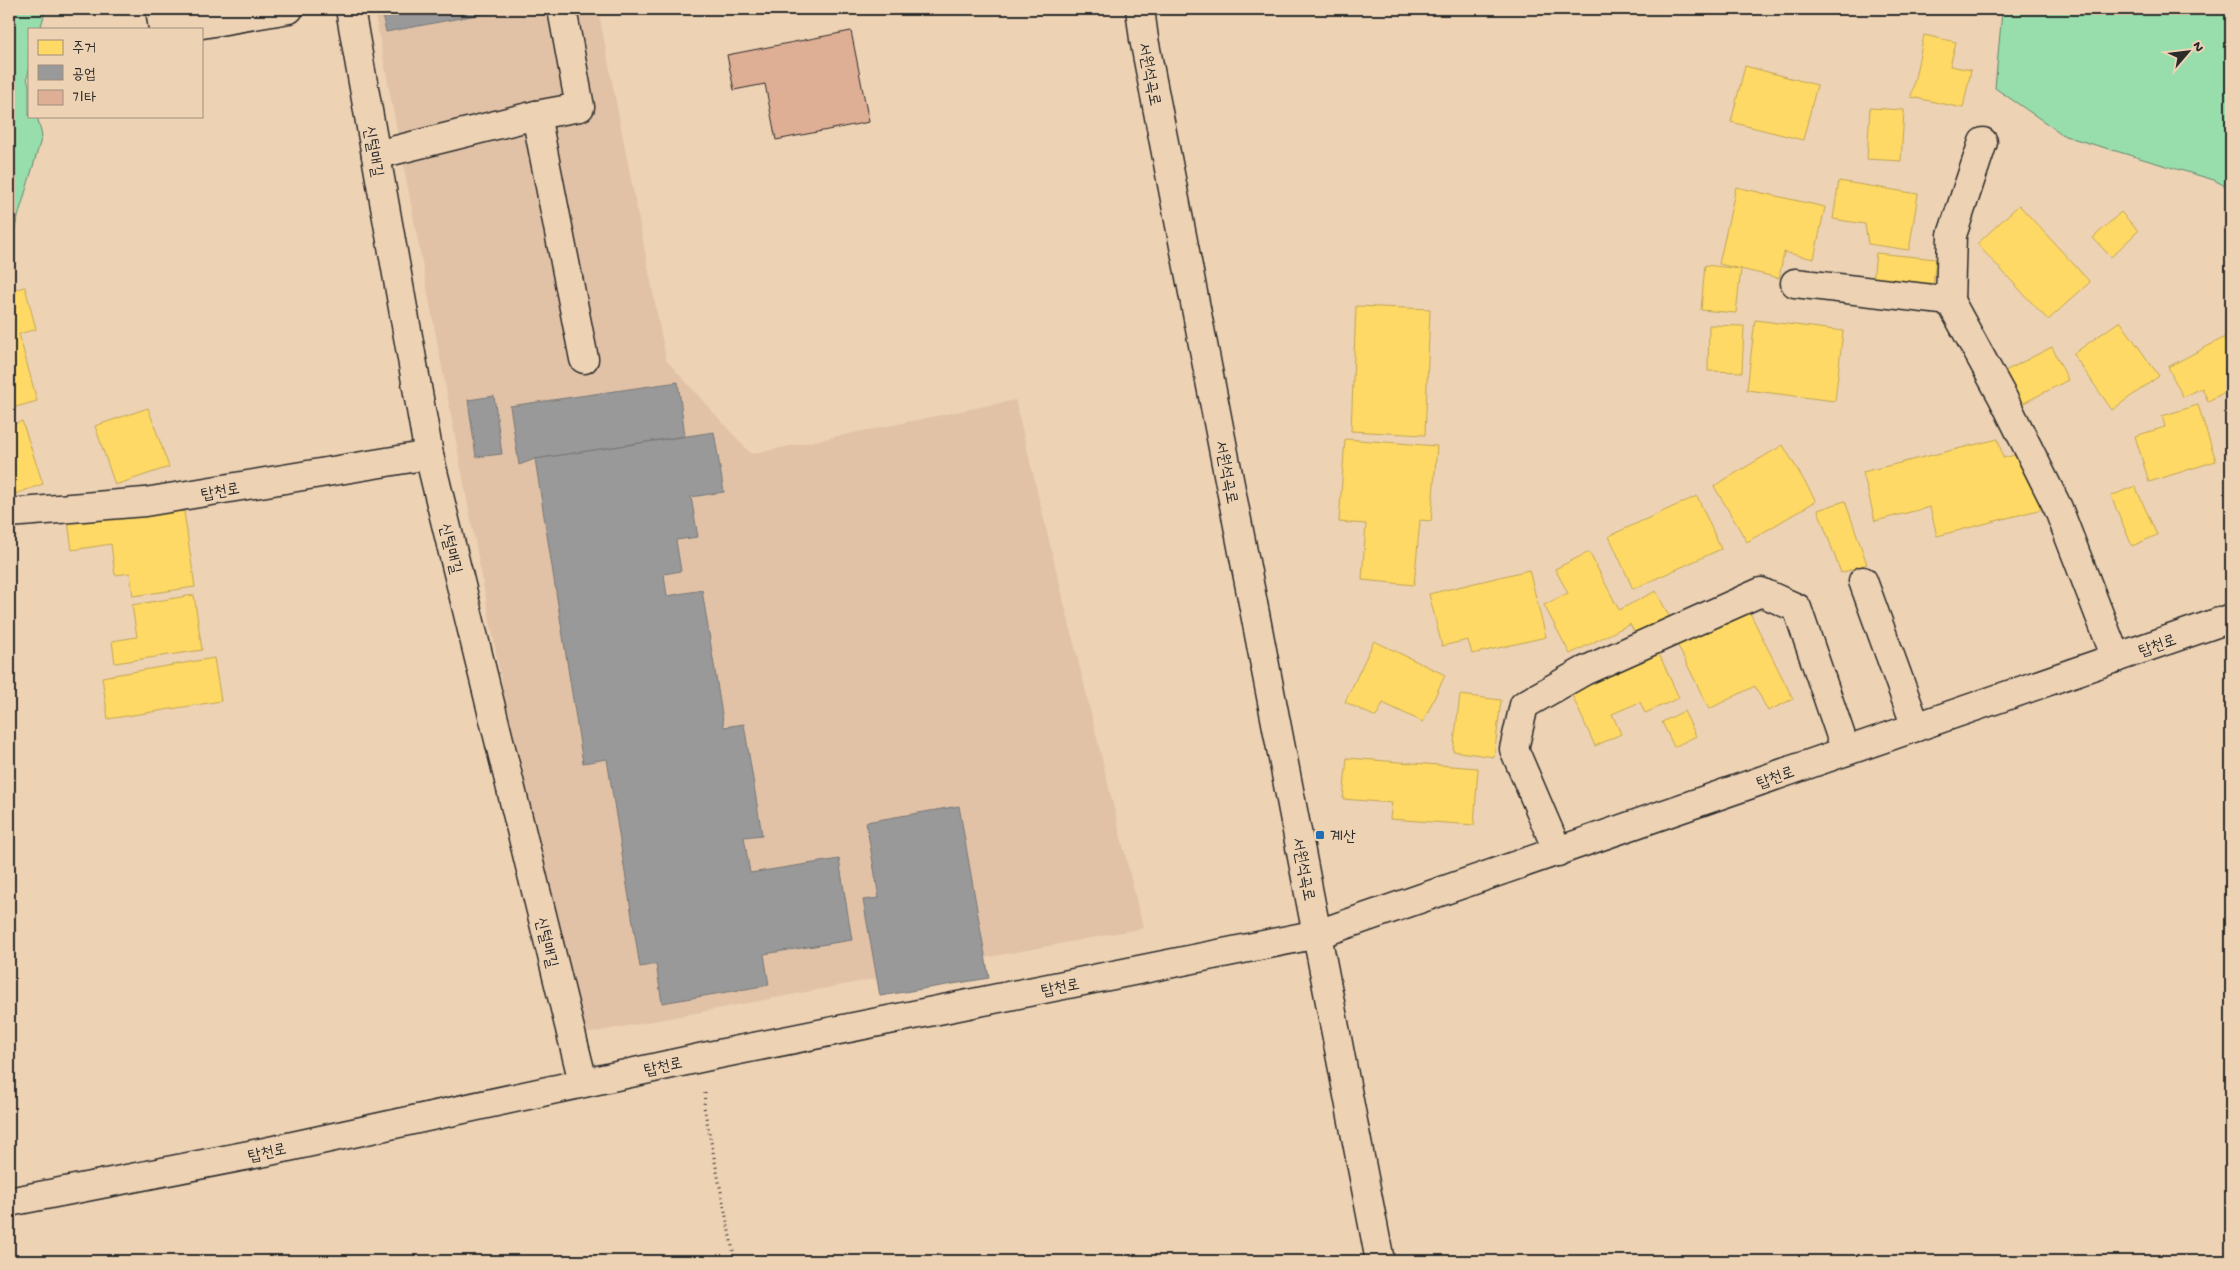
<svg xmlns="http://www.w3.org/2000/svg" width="2240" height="1270" font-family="'Gochi Hand','Poor Story',sans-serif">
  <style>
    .built { fill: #e1c2a6 }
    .green { fill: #98deac; stroke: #62846c }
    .homes { fill: #ffd966; stroke: #bfa554 }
    .industry { fill: #999; stroke: #787878 }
    .building { fill: #dfaf95; stroke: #2b2b2b }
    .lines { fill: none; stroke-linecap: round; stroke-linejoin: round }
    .minor-casing { stroke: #2b2b2b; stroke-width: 31 }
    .major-casing { stroke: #2b2b2b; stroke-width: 31 }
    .path { stroke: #2b2b2b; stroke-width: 3; stroke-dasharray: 1 4; stroke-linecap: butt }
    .minor { stroke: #edd2b4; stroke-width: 28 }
    .major { stroke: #edd2b4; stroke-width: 28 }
    .poi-dot { fill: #1f6fb2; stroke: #edd2b4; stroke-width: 2 }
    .labels { text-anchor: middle; stroke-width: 5; stroke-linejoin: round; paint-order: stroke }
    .street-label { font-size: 16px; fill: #2b2b2b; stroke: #edd2b4 }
    .poi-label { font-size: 16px; fill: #2b2b2b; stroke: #edd2b4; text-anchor: start }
  </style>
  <rect width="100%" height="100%" fill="#edd2b4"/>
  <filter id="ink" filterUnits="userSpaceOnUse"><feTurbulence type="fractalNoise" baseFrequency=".02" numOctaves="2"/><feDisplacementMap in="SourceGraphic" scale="10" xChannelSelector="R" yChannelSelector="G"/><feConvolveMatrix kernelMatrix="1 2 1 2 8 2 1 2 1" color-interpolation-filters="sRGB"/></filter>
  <g filter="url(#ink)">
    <polygon class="built" points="374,9 598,9 666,360 751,454 1015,400 1143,928 569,1037"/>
    <g class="green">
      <polygon points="9,9 46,9 40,29 29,29 29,70 27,78 29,85 29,116 37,116 42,136 9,247"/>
      <polygon points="1993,9 2231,9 2231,189 2214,180 2065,136 1995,88 2002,12"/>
    </g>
    <g class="homes">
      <polygon points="1924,35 1956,42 1950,66 1971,70 1963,108 1911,97"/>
      <polygon points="1745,66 1817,85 1803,140 1731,122"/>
      <polygon points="1870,108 1904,110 1901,161 1867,159"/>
      <polygon points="1839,181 1918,194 1909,250 1868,244 1865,224 1833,219"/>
      <polygon points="1736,187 1825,207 1814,259 1784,252 1779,278 1719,264"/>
      <polygon points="2019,205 2090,282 2048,320 1977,244"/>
      <polygon points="2121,212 2138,231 2111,257 2093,238"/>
      <polygon points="1876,253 1936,259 1933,286 1873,281"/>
      <polygon points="1705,265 1741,269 1736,313 1701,310"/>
      <polygon points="25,287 36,329 19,334 37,401 9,409 9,291"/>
      <polygon points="1356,306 1430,309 1425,435 1351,431"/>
      <polygon points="1755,320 1843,331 1835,401 1747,390"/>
      <polygon points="2120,321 2159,376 2112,410 2073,354"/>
      <polygon points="1709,325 1744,326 1742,372 1708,371"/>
      <polygon points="2231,334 2231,389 2208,401 2202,388 2183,397 2168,367"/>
      <polygon points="2052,347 2068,380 2022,404 2005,371"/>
      <polygon points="2198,405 2216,461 2149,482 2135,436 2165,427 2162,416"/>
      <polygon points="148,408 169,467 115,485 95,426"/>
      <polygon points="22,421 43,484 9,496 9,426"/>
      <polygon points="1345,439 1437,446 1431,521 1420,520 1414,585 1362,580 1366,524 1339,522"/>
      <polygon points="1998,439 2003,458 2027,452 2042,509 1937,536 1930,507 1875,521 1863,472"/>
      <polygon points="1783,445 1816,501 1747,542 1714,486"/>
      <polygon points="2135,486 2157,535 2132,546 2111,496"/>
      <polygon points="1697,496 1721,549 1633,589 1609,536"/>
      <polygon points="1845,501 1867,564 1841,573 1818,510"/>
      <polygon points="183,505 195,587 133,596 130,573 115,575 111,544 72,550 68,521"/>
      <polygon points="1589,552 1619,610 1656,591 1672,622 1638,640 1630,624 1570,654 1544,605 1568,593 1555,569"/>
      <polygon points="1529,570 1546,637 1472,654 1468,640 1442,646 1429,594"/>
      <polygon points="194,595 202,650 115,663 112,641 137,637 132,605"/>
      <polygon points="1747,607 1793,699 1768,711 1755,686 1709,709 1676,642"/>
      <polygon points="1374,641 1445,675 1423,722 1383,703 1376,717 1345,702"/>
      <polygon points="1659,654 1679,698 1645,713 1640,702 1612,714 1621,734 1595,746 1571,693"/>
      <polygon points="214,658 221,701 108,719 102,677"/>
      <polygon points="1460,695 1501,700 1494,757 1453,751"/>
      <polygon points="1684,711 1696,736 1674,747 1662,722"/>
      <polygon points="1347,758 1478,768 1474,825 1390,819 1392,803 1343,799"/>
    </g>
    <g class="industry">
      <polygon points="381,9 498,9 498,11 386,32"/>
      <polygon points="678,382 685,436 535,459 519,465 510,406"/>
      <polygon points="494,396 502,454 476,457 468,400"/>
      <polygon points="714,432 724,492 691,497 698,537 676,540 681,571 664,574 667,596 702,590 724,727 744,724 762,835 744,837 750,873 839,859 852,940 764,954 769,985 662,1003 656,964 640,967 607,759 583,763 535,459"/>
      <polygon points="959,806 989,978 880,996 863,900 879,898 866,822"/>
    </g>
    <polygon class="building" points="851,31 869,122 776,140 765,84 734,90 727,55"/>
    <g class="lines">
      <defs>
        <g id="minor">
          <polyline points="160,9 163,29"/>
          <polyline points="350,9 429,455 583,1082"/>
          <polyline points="1140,9 1144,39 1380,1261"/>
          <polyline points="173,29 289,9"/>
          <polyline points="536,115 584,359"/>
          <polyline points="376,155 536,115 580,107 562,9"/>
          <polyline points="1795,283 1950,301 2002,396 2058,508 2116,658"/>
          <polyline points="1950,301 1952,235 1983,142"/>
          <polyline points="9,513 145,502 429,455"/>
          <polyline points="1863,581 1916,727"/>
          <polyline points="1558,852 1514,749 1524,705 1584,671 1761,592 1797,608 1846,751"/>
        </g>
        <polyline id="major" points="9,1202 265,1152 709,1056 1318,934 2231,618"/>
      </defs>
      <use href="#minor" class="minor-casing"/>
      <use href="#major" class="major-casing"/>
      <polyline class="path" points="705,1093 704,1107 735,1261"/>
      <use href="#minor" class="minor"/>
      <use href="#major" class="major"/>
    </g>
  </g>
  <rect class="poi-dot" x="1315" y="830" width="10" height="10" rx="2.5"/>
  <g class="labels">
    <g class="street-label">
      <text transform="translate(1151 74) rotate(79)" y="6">서원석곡로</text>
      <text transform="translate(375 151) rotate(80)" y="6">신털매길</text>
      <text transform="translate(1228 472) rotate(79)" y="6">서원석곡로</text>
      <text transform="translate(220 490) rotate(-10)" y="6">탑천로</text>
      <text transform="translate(452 548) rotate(76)" y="6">신털매길</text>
      <text transform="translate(2157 644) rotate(-19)" y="6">탑천로</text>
      <text transform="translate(1775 776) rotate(-19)" y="6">탑천로</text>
      <text transform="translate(1305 869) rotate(79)" y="6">서원석곡로</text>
      <text transform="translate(548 942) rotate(76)" y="6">신털매길</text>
      <text transform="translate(1060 986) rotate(-11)" y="6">탑천로</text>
      <text transform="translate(663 1065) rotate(-12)" y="6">탑천로</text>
      <text transform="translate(267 1151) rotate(-12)" y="6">탑천로</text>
    </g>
    <g class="poi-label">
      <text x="1330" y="841">계산</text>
    </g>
  </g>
  <rect width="2240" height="1270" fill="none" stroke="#edd2b4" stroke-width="30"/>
  <rect x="15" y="15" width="2210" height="1240" fill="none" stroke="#2b2b2b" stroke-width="2" filter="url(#ink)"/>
  <rect x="28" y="28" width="175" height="90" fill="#edd2b4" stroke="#9f8f7d"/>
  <rect x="38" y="40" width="25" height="15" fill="#ffd966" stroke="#9f8f7d"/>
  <text x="72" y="52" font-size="15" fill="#2b2b2b">주거</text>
  <rect x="38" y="65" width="25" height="15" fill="#999999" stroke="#9f8f7d"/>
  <text x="72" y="78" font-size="15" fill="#2b2b2b">공업</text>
  <rect x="38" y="90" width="25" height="15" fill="#dfaf95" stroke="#9f8f7d"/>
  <text x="72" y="102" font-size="15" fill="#2b2b2b">기타</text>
  <g transform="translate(2188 52) rotate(62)" stroke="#edd2b4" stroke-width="4" paint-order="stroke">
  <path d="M0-4L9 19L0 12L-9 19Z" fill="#2b2b2b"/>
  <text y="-8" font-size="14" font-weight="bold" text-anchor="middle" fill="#2b2b2b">N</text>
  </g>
</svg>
